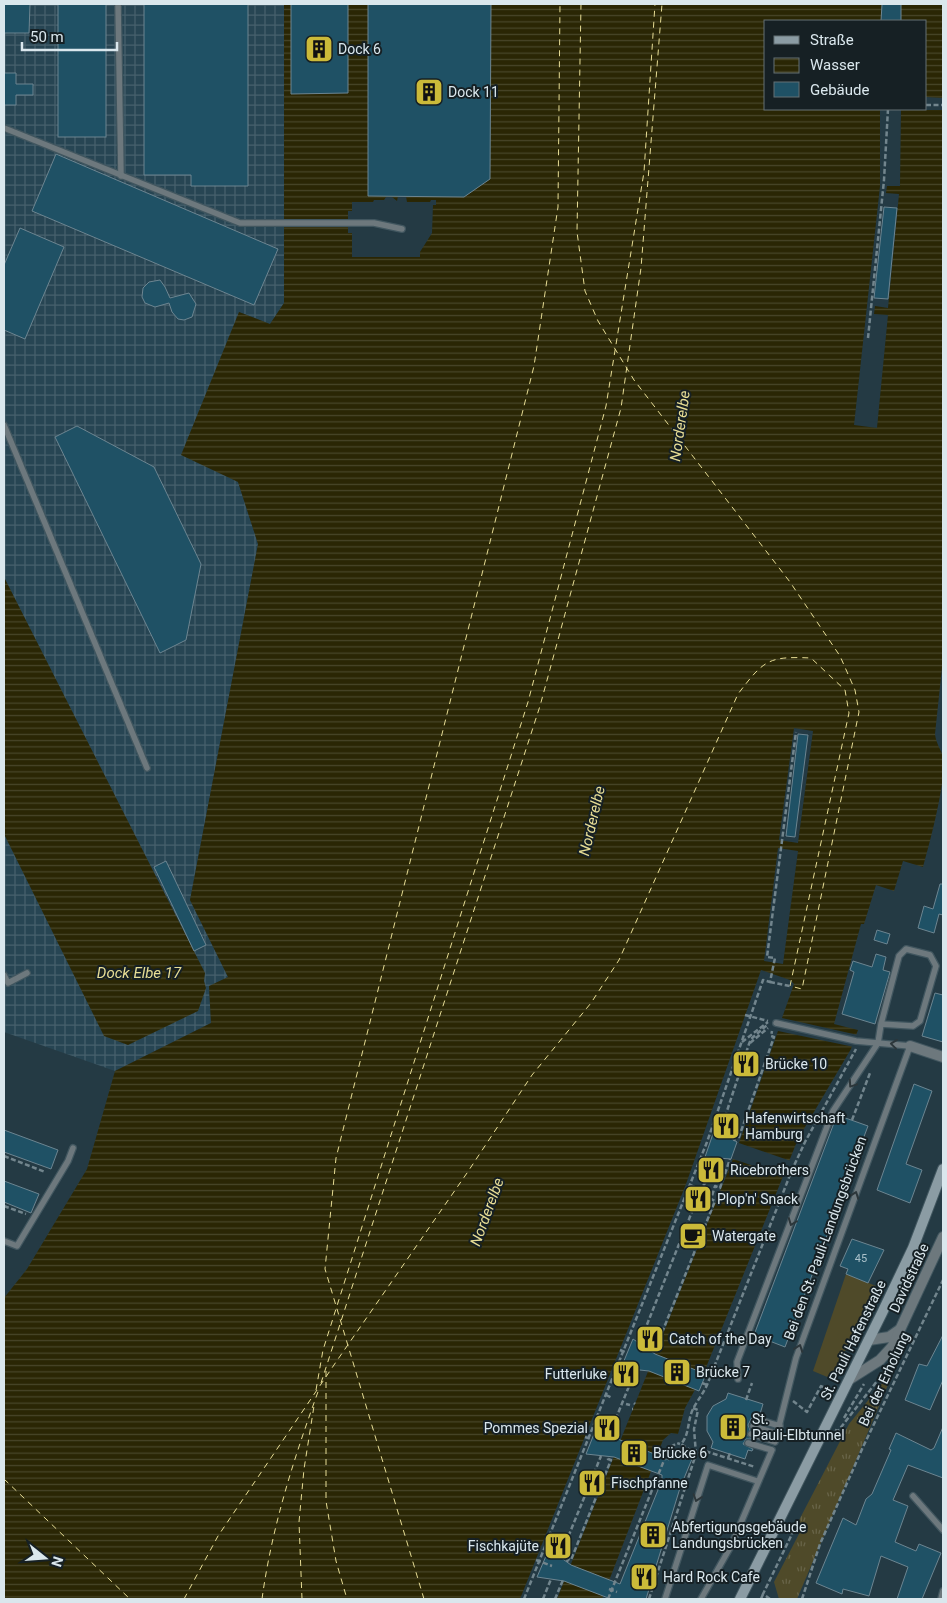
<svg xmlns="http://www.w3.org/2000/svg" width="947" height="1603" font-family="Roboto,sans-serif">
  <style>
    .industrial { fill: url(#industrial-grid) }
    .grass { fill: url(#grass-tufts) }
    .park { fill: #4f4a29 }
    .water { fill: url(#water-rules); fill-rule: evenodd }
    .pier { fill: #243a44 }
    .lines { fill: none; stroke-linecap: round; stroke-linejoin: round }
    .ferry { stroke: #e7dd95; stroke-width: 1; stroke-dasharray: 6 5; stroke-linecap: butt }
    .building { fill: #1f5165; stroke: #6c8591 }
    .lane-casing { stroke: #41565f; stroke-width: 8 }
    .street-casing { stroke: #41565f; stroke-width: 12 }
    .secondary-casing { stroke: #41565f; stroke-width: 12 }
    .path { stroke: #72858d; stroke-width: 2.5; stroke-dasharray: 5 2.5; stroke-linecap: butt }
    .lane { stroke: #6d787d; stroke-width: 5.5 }
    .street { stroke: #6d787d; stroke-width: 10 }
    .secondary { stroke: #8b9ca4; stroke-width: 10 }
    .oneway { stroke: #2c363a }
    .labels { text-anchor: middle; stroke-width: 4; stroke-linejoin: round; paint-order: stroke }
    .number-label { font-size: 11px; fill: #abc2cb }
    .poi-label { font-size: 14px; fill: #dae7ed; stroke: #162024; text-anchor: start }
    .street-label { font-size: 14px; fill: #dae7ed; stroke: #162024 }
    .water-label { font-size: 15px; font-style: italic; fill: #e7dd95; stroke: #162024 }
  </style>
  <defs>
    <pattern id="industrial-grid" width="8" height="8" patternUnits="userSpaceOnUse" patternTransform="scale(1.25)"><rect width="8" height="8" fill="#274553"/><path d="M0 4h8M4 0v8" fill="none" stroke="#46606c"/></pattern>
    <pattern id="grass-tufts" width="24" height="20" patternUnits="userSpaceOnUse" patternTransform="scale(1.25)"><rect width="24" height="20" fill="#4f4a29"/><path d="M3 7l-1-3M5 7V3M7 7l1-3M15 17l-1-3M17 17v-4M19 17l1-3" fill="none" stroke="#686448"/></pattern>
    <pattern id="water-rules" width="6" height="5" patternUnits="userSpaceOnUse" patternTransform="scale(1.25)"><rect width="6" height="5" fill="#2a2604"/><path d="M0 2.5h6" fill="none" stroke="#484629"/></pattern>
  </defs>
  <rect width="100%" height="100%" fill="#243a44"/>
  <polygon class="industrial" points="4,4 284,4 284,303 270,324 239,312 238,482 258,544 190,900 228,977 209,987 211,1023 115,1071 4,1032"/>
  <polygon class="grass" points="896,1366 797,1599 779,1599 774,1582 800,1532 796,1526 849,1424"/>
  <polygon class="park" points="846,1274 876,1286 832,1379 813,1371"/>
  <g class="water">
    <path d="M 284,4 L 943,4 L 943,658 L 935,734 C 936,743 940,748 943,756 C 947,779 930,842 923,867 L 903,861 L 894,891 L 876,885 L 864,924 L 861,924 L 834,1024 L 858,1030 L 851,1049 L 798,1139 L 703,1375 L 685,1408 L 678,1434 L 671,1433 L 663,1440 L 602,1599 L 4,1599 L 4,1298 L 27,1269 L 87,1169 L 115,1071 L 211,1023 L 209,986 L 228,977 L 190,900 L 258,544 L 238,482 L 181,455 L 239,312 L 270,324 L 284,303 ZM 766,21 L 926,21 L 926,109 L 766,109 Z"/>
    <polygon points="4,577 205,973 204,981 206,988 198,1011 128,1045 104,1036 4,834"/>
  </g>
  <g class="pier">
    <polygon points="926,97 943,98 943,110 901,110 900,186 887,186 886,193 899,194 888,308 875,306 874,314 888,315 877,428 854,425 880,186 880,109 926,109"/>
    <polygon points="398,196 406,196 407,202 430,202 431,200 436,200 436,205 433,205 432,233 420,252 420,257 352,257 352,233 348,233 348,211 352,211 352,202 373,202 374,200 384,200 386,197 392,197 397,201"/>
    <polygon points="794,728 813,731 798,843 779,840"/>
    <polygon points="778,848 798,851 783,964 764,961"/>
    <polygon points="761,970 790,980 794,984 782,1018 858,1035 854,1047 778,1031 739,1143 791,1161 786,1177 733,1159 557,1599 520,1599 686,1184"/>
  </g>
  <g class="lines">
    <g class="ferry">
      <polyline points="326,1371 326,1501 336,1561 347,1599"/>
      <polyline points="321,1383 540,706 621,408 641,268 662,4"/>
      <polyline points="316,1390 323,1350 528,702 606,406 644,172 655,4"/>
      <polyline points="4,1479 130,1599"/>
      <path d="M 184,1599 L 218,1536 L 336,1362 L 467,1173 L 532,1075 L 591,1003 L 619,960 L 738,694 C 764,660 768,656 811,658 L 845,690 L 849,713 L 790,986 L 802,989 L 859,712 L 855,690 L 840,656 L 790,582 L 634,380 L 598,321 L 585,291 L 577,232 L 581,4"/>
      <path d="M 262,1599 C 272,1526 294,1458 319,1389"/>
      <polyline points="302,1599 299,1522 304,1469 314,1406"/>
      <polyline points="424,1599 325,1269 336,1158 534,366 558,207 560,4"/>
    </g>
  </g>
  <g class="building">
    <polygon points="4,4 30,4 29,33 4,33"/>
    <rect x="58" y="4" width="48" height="133"/>
    <polygon points="144,4 248,4 248,186 191,186 191,175 144,175"/>
    <polygon points="291,4 348,4 348,93 291,94"/>
    <polygon points="368,4 491,4 490,179 464,197 368,196"/>
    <polygon points="882,4 901,4 901,21 881,21"/>
    <polygon points="4,73 16,73 16,84 33,84 33,95 16,95 16,105 4,105"/>
    <polygon points="56,154 278,249 254,305 32,211"/>
    <polygon points="884,207 897,208 888,299 874,298"/>
    <polygon points="20,228 64,247 25,339 4,330 4,265"/>
    <polygon points="160,280 165,287 170,298 189,293 196,304 192,317 184,320 178,319 172,312 169,303 155,307 145,303 142,297 143,288 149,282"/>
    <polygon points="77,426 154,467 201,564 186,640 160,653 55,437"/>
    <polygon points="798,734 808,735 795,837 786,836"/>
    <polygon points="166,861 206,945 194,951 154,867"/>
    <polygon points="940,884 943,884 943,915 939,914 934,933 918,928 924,906 933,909"/>
    <polygon points="877,930 890,934 887,944 874,940"/>
    <polygon points="876,954 886,957 883,970 890,972 875,1024 842,1014 854,972 850,970 853,961 872,967"/>
    <polygon points="935,993 943,995 943,1042 922,1036"/>
    <polygon points="914,1084 932,1091 906,1164 922,1170 910,1203 877,1190"/>
    <polygon points="837,1115 868,1126 785,1347 754,1335"/>
    <polygon points="715,1128 737,1142 731,1159 705,1157"/>
    <polygon points="4,1130 58,1150 51,1169 4,1152"/>
    <polygon points="4,1181 39,1194 31,1213 4,1202"/>
    <polygon points="852,1239 884,1250 868,1283 846,1274 848,1269 840,1266"/>
    <polygon points="943,1335 943,1380 930,1410 905,1400 919,1364 927,1366"/>
    <polygon points="633,1339 655,1354 706,1374 699,1391 649,1371 621,1368"/>
    <polygon points="728,1393 763,1404 760,1414 763,1416 753,1415 748,1425 750,1430 747,1435 752,1439 746,1439 743,1444 753,1449 752,1451 748,1450 745,1459 711,1448 713,1442 707,1431 707,1416 713,1406 726,1399"/>
    <polygon points="598,1424 620,1440 669,1460 674,1451 692,1459 680,1488 646,1599 611,1599 564,1581 537,1577 549,1549 571,1565 620,1584 662,1480 662,1475 614,1457 586,1454"/>
    <polygon points="943,1427 943,1478 908,1465 893,1500 908,1506 895,1542 916,1551 919,1544 941,1553 922,1599 897,1599 908,1567 881,1556 869,1596 843,1589 842,1594 816,1583 843,1518 856,1525 866,1499 872,1494 891,1450 889,1449 896,1433 931,1450 934,1448"/>
  </g>
  <g class="lines">
    <defs>
      <g id="lane">
        <polyline points="118,4 121,176"/>
        <polyline points="4,128 240,223 374,223 402,229"/>
        <polyline points="4,425 147,768"/>
        <polyline points="4,975 8,983 27,973"/>
        <polyline points="4,1241 17,1246 68,1161 73,1148"/>
        <polyline points="738,1379 737,1362 833,1111 878,1043 881,1024 899,956 906,949 930,955 936,966 920,1021 913,1026 881,1024"/>
        <polyline points="756,1419 780,1426"/>
        <polyline points="753,1426 778,1434"/>
        <polyline points="751,1434 775,1442 796,1358 910,1046 856,1041 776,1023"/>
        <polyline points="913,1496 943,1530"/>
        <polyline points="665,1599 708,1465 757,1481"/>
        <polyline points="701,1599 731,1546 772,1450 748,1443"/>
        <polyline points="941,1599 943,1591"/>
      </g>
      <g id="street">
        <polyline points="910,1046 943,1057"/>
        <polyline points="869,1340 889,1337 899,1330"/>
        <polyline points="850,1379 880,1360 892,1347 943,1237"/>
      </g>
      <polyline id="secondary" points="740,1599 882,1313 913,1248 943,1169"/>
    </defs>
    <use href="#lane" class="lane-casing"/>
    <use href="#street" class="street-casing"/>
    <use href="#secondary" class="secondary-casing"/>
    <g class="path">
      <polyline points="926,105 943,105"/>
      <polyline points="868,338 884,180 888,109"/>
      <polyline points="770,982 790,986"/>
      <polyline points="745,1015 768,1021"/>
      <polyline points="742,1042 768,1022"/>
      <polyline points="750,1043 768,1028"/>
      <polyline points="852,1120 870,1073"/>
      <polyline points="730,1125 735,1129 732,1139"/>
      <polyline points="727,1136 730,1125 724,1120 749,1044 751,1039 767,1025"/>
      <polyline points="734,1141 736,1136 739,1137 774,1037 771,1036 772,1031"/>
      <polyline points="4,1156 45,1172"/>
      <polyline points="690,1185 697,1188"/>
      <polyline points="4,1206 26,1214"/>
      <polyline points="728,1333 738,1338"/>
      <polyline points="645,1347 646,1327 701,1189 714,1170 719,1158"/>
      <polyline points="620,1350 627,1353"/>
      <polyline points="650,1350 651,1348"/>
      <polyline points="652,1352 655,1350 715,1201 711,1199 715,1186 720,1188 730,1159"/>
      <polyline points="702,1383 707,1385"/>
      <polyline points="606,1395 612,1398"/>
      <polyline points="746,1400 752,1383"/>
      <polyline points="793,1401 807,1412 821,1386 829,1390"/>
      <polyline points="634,1403 635,1404"/>
      <polyline points="626,1404 630,1405"/>
      <polyline points="693,1408 698,1410 694,1429 696,1454 705,1451 755,1467"/>
      <polyline points="632,1409 633,1409"/>
      <polyline points="844,1418 864,1384"/>
      <polyline points="835,1430 838,1431 885,1371"/>
      <polyline points="610,1433 636,1369"/>
      <polyline points="585,1437 591,1439"/>
      <polyline points="728,1458 730,1453"/>
      <polyline points="560,1557 601,1456"/>
      <polyline points="536,1560 552,1566"/>
      <polyline points="567,1562 568,1559 571,1560 611,1460 608,1459 609,1457"/>
      <polyline points="609,1589 617,1592"/>
      <polyline points="524,1599 707,1142 763,980 770,982 775,958 767,957 796,732"/>
      <polyline points="543,1599 551,1579"/>
      <polyline points="555,1599 563,1580"/>
      <polyline points="608,1599 669,1448 677,1443 680,1444"/>
      <path d="M 649,1599 L 696,1454 L 681,1444 C 690,1434 687,1421 693,1409 C 697,1401 703,1394 707,1385 L 792,1170 L 805,1142 L 856,1049"/>
      <polyline points="761,1599 763,1594"/>
      <polyline points="770,1599 763,1594 792,1534 787,1528"/>
      <polyline points="802,1599 820,1544 863,1447 943,1280"/>
    </g>
    <use href="#lane" class="lane"/>
    <use href="#street" class="street"/>
    <use href="#secondary" class="secondary"/>
  </g>
  <defs><path id="oneway-chevron" d="M-2-3.5L2.5 0L-2 3.5" fill="none" stroke-width="1.6" stroke-linecap="round" stroke-linejoin="round" transform="scale(1.25)"/></defs>
  <g class="oneway">
    <use href="#oneway-chevron" transform="translate(894 1044) rotate(-173)"/>
    <use href="#oneway-chevron" transform="translate(852 1084) rotate(124)"/>
    <use href="#oneway-chevron" transform="translate(855 1195) rotate(-70)"/>
    <use href="#oneway-chevron" transform="translate(792 1222) rotate(111)"/>
    <use href="#oneway-chevron" transform="translate(799 1348) rotate(-70)"/>
    <use href="#oneway-chevron" transform="translate(697 1498) rotate(109)"/>
  </g>
  <defs>
    <symbol id="building-square" viewBox="-11 -11 22 22"><rect x="-9" y="-9" width="18" height="18" rx="4" fill="#cbba39" stroke="#162024"/><path d="M-4-6H4V6H1V3H-1V6H-4ZM-2.5-4.3h1.7v1.8h-1.7ZM.8-4.3h1.7v1.8H.8ZM-2.5-1h1.7V.8h-1.7ZM.8-1h1.7V.8H.8Z" fill="#111"/></symbol>
    <symbol id="restaurant-square" viewBox="-11 -11 22 22"><rect x="-9" y="-9" width="18" height="18" rx="4" fill="#cbba39" stroke="#162024"/><path d="M-5-6h1v4h1v-4h1v4h1v-4h1v5L-1.5 .5V6h-2V.5L-5-1ZM5-6V6H3V1.5H1.5Q1.5-4 5-6Z" fill="#111"/></symbol>
    <symbol id="cafe-square" viewBox="-11 -11 22 22"><rect x="-9" y="-9" width="18" height="18" rx="4" fill="#cbba39" stroke="#162024"/><path d="M-5.5-4.5H6V0H3Q3 3.5 0 3.5H-2.5Q-5.5 3.5-5.5 0ZM3-3.2v2h1.7v-2ZM-6 4.5H4V6H-6Z" fill="#111"/></symbol>
  </defs>
  <g fill-rule="evenodd">
    <use href="#building-square" x="303" y="33" width="32" height="32"/>
    <use href="#building-square" x="413" y="76" width="32" height="32"/>
    <use href="#restaurant-square" x="730" y="1048" width="32" height="32"/>
    <use href="#restaurant-square" x="710" y="1110" width="32" height="32"/>
    <use href="#restaurant-square" x="695" y="1154" width="32" height="32"/>
    <use href="#restaurant-square" x="682" y="1183" width="32" height="32"/>
    <use href="#cafe-square" x="677" y="1220" width="32" height="32"/>
    <use href="#restaurant-square" x="634" y="1323" width="32" height="32"/>
    <use href="#building-square" x="661" y="1356" width="32" height="32"/>
    <use href="#restaurant-square" x="610" y="1358" width="32" height="32"/>
    <use href="#building-square" x="717" y="1411" width="32" height="32"/>
    <use href="#restaurant-square" x="591" y="1412" width="32" height="32"/>
    <use href="#building-square" x="618" y="1437" width="32" height="32"/>
    <use href="#restaurant-square" x="576" y="1467" width="32" height="32"/>
    <use href="#building-square" x="637" y="1519" width="32" height="32"/>
    <use href="#restaurant-square" x="542" y="1530" width="32" height="32"/>
    <use href="#restaurant-square" x="628" y="1561" width="32" height="32"/>
  </g>
  <g class="labels">
    <g class="number-label">
      <text x="861" y="1262">45</text>
    </g>
    <g class="poi-label">
      <text x="338" y="54">Dock 6</text>
      <text x="448" y="97">Dock 11</text>
      <text x="765" y="1069">Brücke 10</text>
      <text x="745" y="1123">Hafenwirtschaft<tspan x="745" dy="16">Hamburg</tspan></text>
      <text x="730" y="1175">Ricebrothers</text>
      <text x="717" y="1204">Plop'n' Snack</text>
      <text x="712" y="1241">Watergate</text>
      <text x="669" y="1344">Catch of the Day</text>
      <text x="696" y="1377">Brücke 7</text>
      <text x="607" y="1379" text-anchor="end">Futterluke</text>
      <text x="752" y="1424">St.<tspan x="752" dy="16">Pauli-Elbtunnel</tspan></text>
      <text x="588" y="1433" text-anchor="end">Pommes Spezial</text>
      <text x="653" y="1458">Brücke 6</text>
      <text x="611" y="1488">Fischpfanne</text>
      <text x="672" y="1532">Abfertigungsgebäude<tspan x="672" dy="16">Landungsbrücken</tspan></text>
      <text x="539" y="1551" text-anchor="end">Fischkajüte</text>
      <text x="663" y="1582">Hard Rock Cafe</text>
    </g>
    <g class="street-label">
      <text transform="translate(825 1238) rotate(-70)" y="5">Bei den St. Pauli-Landungsbrücken</text>
      <text transform="translate(909 1278) rotate(-65)" y="5">Davidstraße</text>
      <text transform="translate(853 1340) rotate(-64)" y="5">St. Pauli Hafenstraße</text>
      <text transform="translate(884 1379) rotate(-65)" y="5">Bei der Erholung</text>
    </g>
    <g class="water-label">
      <text transform="translate(680 426) rotate(-82)" y="5">Norderelbe</text>
      <text transform="translate(592 821) rotate(-77)" y="5">Norderelbe</text>
      <text x="139" y="978">Dock Elbe 17</text>
      <text transform="translate(487 1212) rotate(-70)" y="5">Norderelbe</text>
    </g>
  </g>
  <rect width="947" height="1603" fill="none" stroke="#dae7ed" stroke-width="10"/>
  <rect x="764" y="20" width="162" height="90" fill="#162024" stroke="#647074"/>
  <rect x="774" y="36" width="25" height="8" fill="#8b9ca4" stroke="#647074"/>
  <text x="810" y="45" font-size="15" fill="#dae7ed">Straße</text>
  <rect x="774" y="58" width="25" height="15" fill="url(#water-rules)" stroke="#647074"/>
  <text x="810" y="70" font-size="15" fill="#dae7ed">Wasser</text>
  <rect x="774" y="82" width="25" height="15" fill="#1f5165" stroke="#647074"/>
  <text x="810" y="95" font-size="15" fill="#dae7ed">Gebäude</text>
  <g transform="translate(45 1558) rotate(107)" stroke="#162024" stroke-width="4" paint-order="stroke">
  <path d="M0-4L9 19L0 12L-9 19Z" fill="#dae7ed"/>
  <text y="-8" font-size="14" font-weight="bold" text-anchor="middle" fill="#dae7ed">N</text>
  </g>
  <path d="M22 42v8h95v-8" fill="none" stroke="#dae7ed" stroke-width="2.5"/>
  <text x="30" y="42" font-size="15" fill="#dae7ed" stroke="#162024" stroke-width="4" paint-order="stroke">50 m</text>
</svg>
